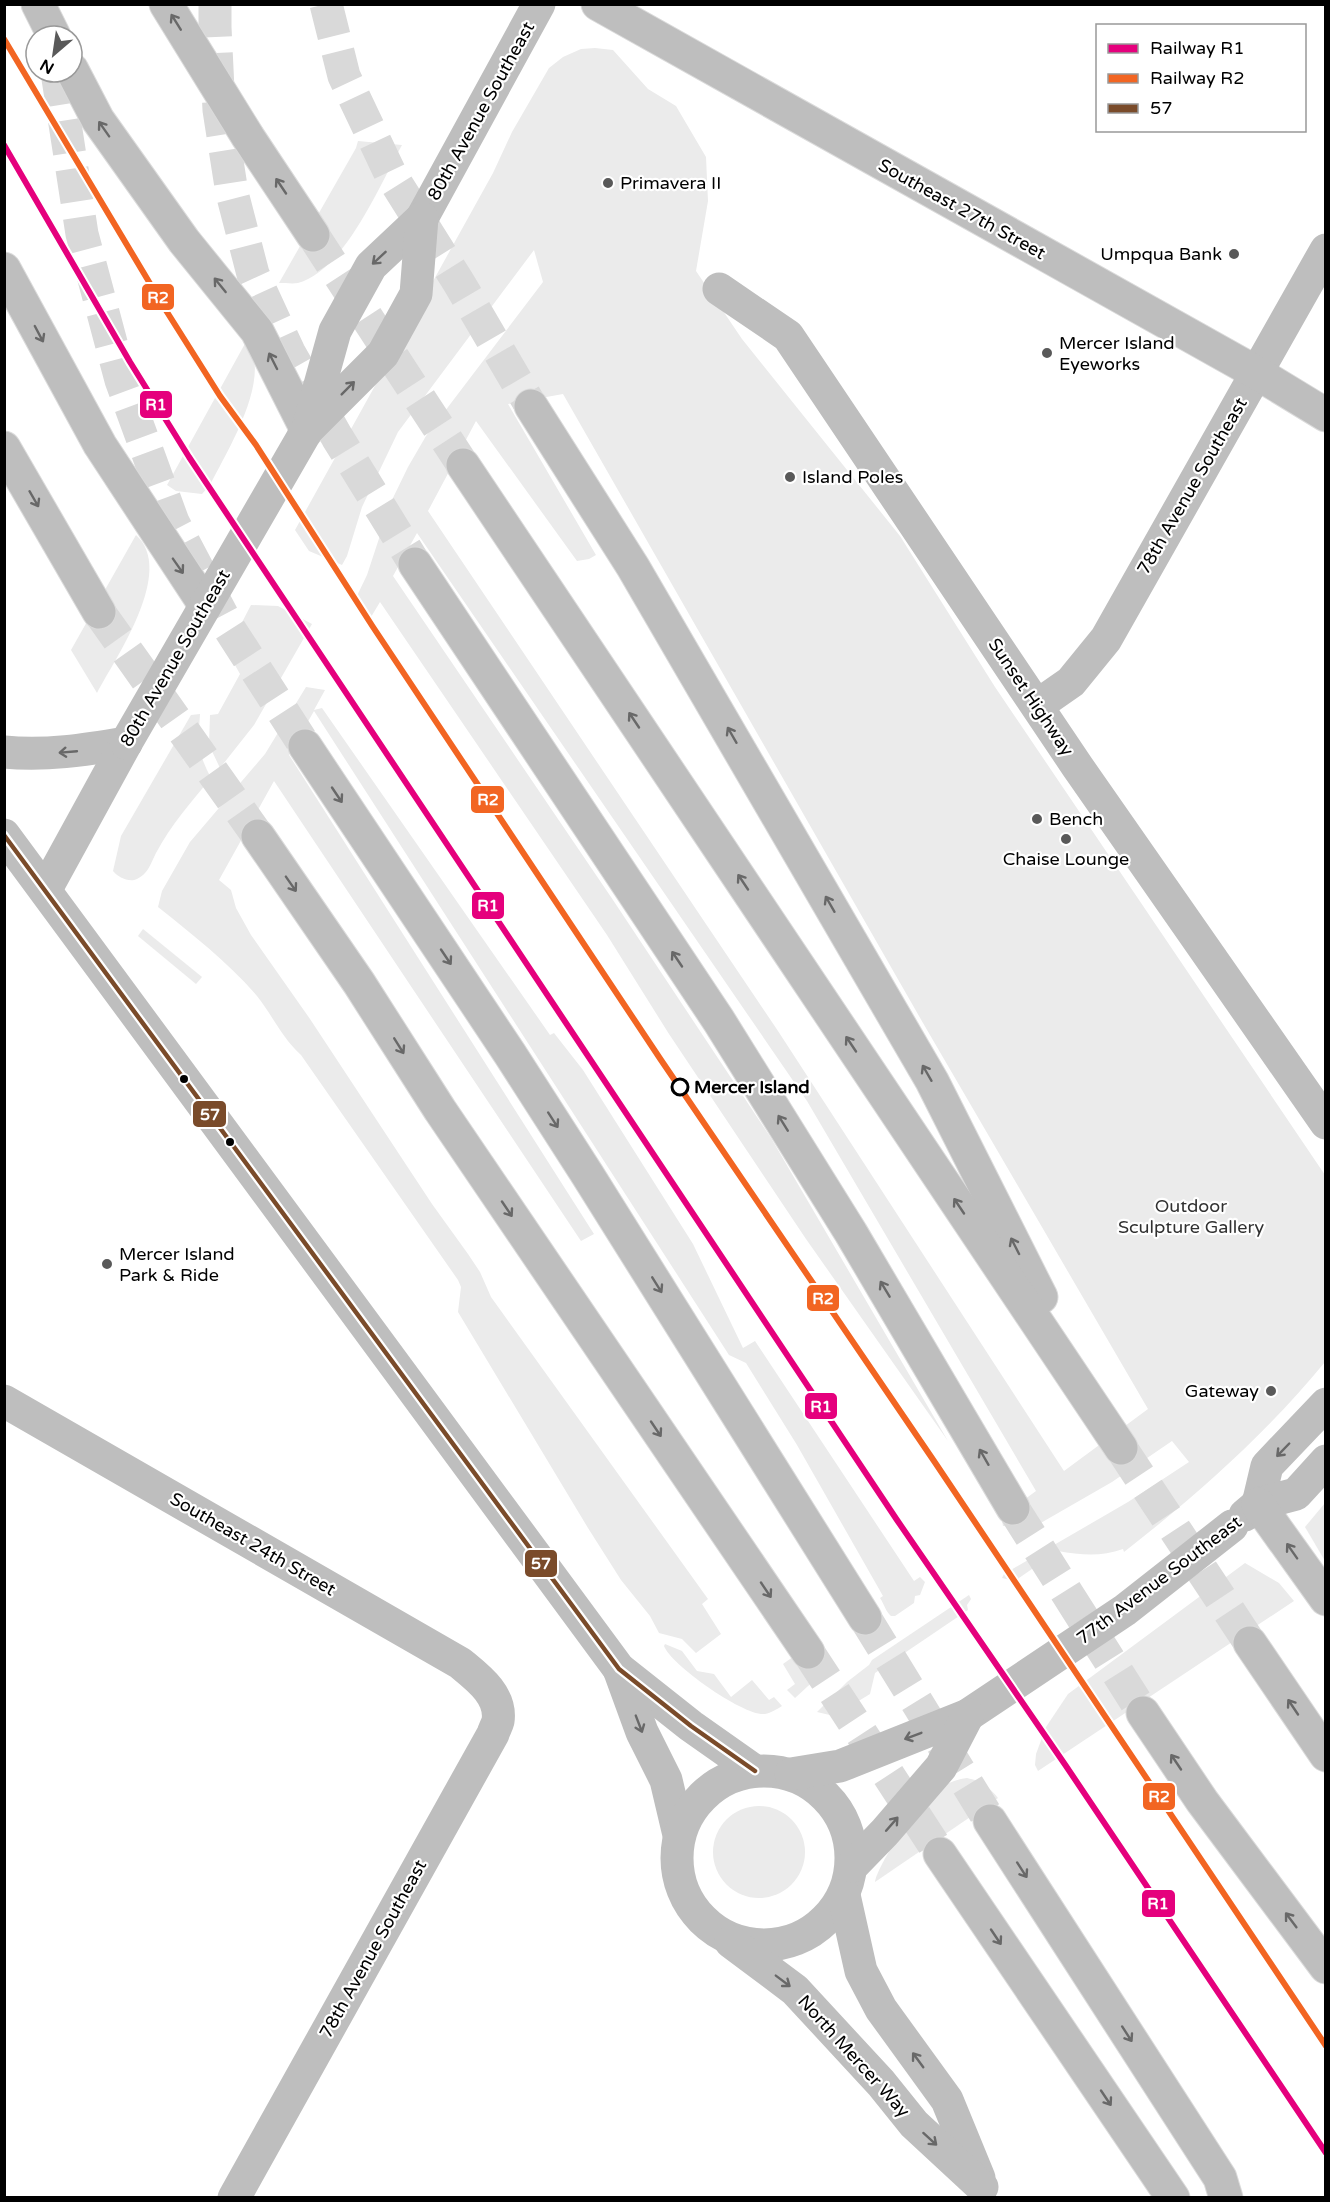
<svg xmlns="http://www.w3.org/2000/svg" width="1330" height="2202" font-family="'Varela Round',sans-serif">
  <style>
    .green { fill: #ebebeb; fill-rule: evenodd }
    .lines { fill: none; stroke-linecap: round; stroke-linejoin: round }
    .highway-tunnel { stroke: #d9d9d9; stroke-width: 33; stroke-dasharray: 33 16; stroke-linecap: butt }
    .major-casing { stroke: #dbdbdb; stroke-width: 35 }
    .highway-casing { stroke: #dbdbdb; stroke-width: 35 }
    .minor { stroke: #bebebe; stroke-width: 33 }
    .major { stroke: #bebebe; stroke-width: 33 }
    .highway { stroke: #bebebe; stroke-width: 33 }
    .minor-bridge { stroke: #bebebe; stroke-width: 33 }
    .bus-1-casing { stroke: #fff; stroke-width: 9 }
    .bus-1 { stroke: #7a4b2a; stroke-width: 4.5 }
    .rail-1-casing { stroke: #fff; stroke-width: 10 }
    .rail-2-casing { stroke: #fff; stroke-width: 10 }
    .rail-1 { stroke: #e5007d; stroke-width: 6 }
    .rail-2 { stroke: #f26522; stroke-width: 6 }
    .oneway { stroke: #686868 }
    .poi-dot { fill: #595959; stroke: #fff; stroke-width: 2 }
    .bus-dot { fill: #000; stroke: #fff; stroke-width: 2 }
    .stop-dot { fill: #fff; stroke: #000; stroke-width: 3 }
    .labels { text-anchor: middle; stroke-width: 4.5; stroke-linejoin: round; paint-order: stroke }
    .street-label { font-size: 18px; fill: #000; stroke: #fff }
    .poi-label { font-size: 18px; fill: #000; stroke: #fff; text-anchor: start }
    .stop-label { font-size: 18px; font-weight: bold; fill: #000; stroke: #fff; text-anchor: start }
    .park-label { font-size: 18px; fill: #313131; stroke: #fff }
    .line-badge { stroke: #fff; stroke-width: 2 }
    .badge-label { font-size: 16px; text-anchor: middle; font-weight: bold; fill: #fff }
  </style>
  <rect width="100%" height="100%" fill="#fff"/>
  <g class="green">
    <path d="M 595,48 L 613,50 L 648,89 L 676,106 L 706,157 L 708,201 L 696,271 L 742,339 L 900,536 L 995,687 L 1325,1175 L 1325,1362 C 1266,1434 1197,1495 1124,1552 L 1123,1549 C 1101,1557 1081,1555 1058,1551 L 1019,1578 L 1019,1582 L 1002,1578 L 1004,1574 L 1128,1502 L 1189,1462 L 1172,1441 L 1112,1482 L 1032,1528 L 1003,1526 L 1002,1521 L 1013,1512 L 1013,1508 L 1036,1491 L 807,1101 L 417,533 L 393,576 L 613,900 L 771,1138 L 948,1441 L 806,1239 L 669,1034 L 607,935 L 380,602 L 368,622 L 354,602 L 367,575 L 391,502 L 408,467 L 426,436 L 543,282 L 534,250 L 398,432 L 362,507 L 347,556 L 342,565 L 309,551 L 295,530 L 493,173 L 512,132 L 549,68 L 563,57 L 581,49 ZM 563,394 L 923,1023 L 1148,1409 L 1064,1471 L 778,1031 L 428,511 L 476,421 L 577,561 L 589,559 L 596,555 L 508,404 Z"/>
    <path d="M 358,141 L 402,145 C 379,186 345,270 298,283 C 293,284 285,283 279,283 L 356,148 Z"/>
    <path d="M 247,340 C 273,378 228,449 210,485 L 202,494 L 176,491 L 167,485 Z"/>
    <path d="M 136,535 C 176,571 116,657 97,693 L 71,650 Z"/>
    <polygon points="251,605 278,606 312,624 254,725 220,768 209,745 210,715 218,714 240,674 227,651"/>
    <path d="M 306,687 L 325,690 L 314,710 L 322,708 L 550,1035 L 554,1033 L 583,1070 L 693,1244 L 743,1348 L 755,1341 L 914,1581 L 920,1577 L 925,1582 L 920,1595 L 915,1596 L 914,1603 L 895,1616 L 891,1616 C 886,1612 884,1604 880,1598 L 883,1596 L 797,1445 L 746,1363 L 729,1355 L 314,711 L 289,755 L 594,1234 L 581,1241 L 274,781 L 219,880 L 231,890 L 236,908 L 251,935 L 310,1019 L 432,1204 L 468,1254 L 480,1272 L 491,1297 L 708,1599 L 702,1604 L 721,1634 L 696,1653 L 682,1639 L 659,1633 L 650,1616 L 621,1580 L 588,1528 L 458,1312 L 461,1287 L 458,1280 L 301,1055 C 283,1039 272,1015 257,996 C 228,962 193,935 158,907 L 162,891 L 190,842 L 265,754 Z"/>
    <path d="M 200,714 C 198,744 197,751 211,778 C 191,802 171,825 156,853 C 151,863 148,874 137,879 C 129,883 118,877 113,871 L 121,836 L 191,715 Z"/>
    <polygon points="143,929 202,977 196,984 138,936"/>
    <polygon points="1325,1503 1325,1561 1305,1527"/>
    <polygon points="1245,1563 1279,1583 1294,1601 1038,1771 1035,1765 1036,1754 1046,1727 1068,1694"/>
    <polygon points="969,1595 971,1599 967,1605 968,1610 875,1673 870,1694 834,1716 817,1712 847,1682 869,1665 872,1660"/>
    <path d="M 665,1644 L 682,1651 L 697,1671 L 714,1674 L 731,1697 L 752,1680 L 769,1700 L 774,1697 L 782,1706 C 777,1709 771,1713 765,1714 C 745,1717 671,1665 664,1646 Z"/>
    <polygon points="804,1649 805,1655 820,1675 795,1698 787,1690 795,1684 783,1664"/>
    <path d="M 967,1778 C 981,1781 989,1787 998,1798 L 875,1882 C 875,1871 913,1811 922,1801 C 934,1789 951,1780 967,1778 Z"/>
    <circle cx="759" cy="1852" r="46"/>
  </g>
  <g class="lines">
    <g class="highway-tunnel">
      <polyline points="215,4 215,27 219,110 232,193 253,274 289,352 337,437 415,564"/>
      <polyline points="326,4 344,76 391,175 459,283 531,406"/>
      <polyline points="57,72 82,234 121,380 173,522 229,628 305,746"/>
      <polyline points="313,235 463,465"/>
      <polyline points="99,612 258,836"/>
      <polyline points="1121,1448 1250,1643"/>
      <polyline points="1013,1508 1143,1713"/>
      <polyline points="865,1618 990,1821"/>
      <polyline points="808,1652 940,1854"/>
    </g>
    <defs>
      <polyline id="major" points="598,4 1257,373 1326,415"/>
      <g id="highway">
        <polyline points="38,4 54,36"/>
        <polyline points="166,4 248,137 313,235"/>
        <polyline points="72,70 98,120 184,241 257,331 307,430"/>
        <polyline points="4,269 100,445 205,605"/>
        <polyline points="531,406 633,567 932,1081 1041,1297"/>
        <polyline points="4,448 99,612"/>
        <polyline points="463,465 1121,1448"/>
        <polyline points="415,564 719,1021 851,1233 1013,1508"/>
        <polyline points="305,746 510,1054 587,1174 865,1618"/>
        <polyline points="258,836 359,983 440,1110 808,1652"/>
        <polyline points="1258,1504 1326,1599"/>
        <polyline points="1250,1643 1326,1755"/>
        <polyline points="1143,1713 1202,1801 1326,1967"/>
        <polyline points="990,1821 1220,2178 1226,2198"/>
        <polyline points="940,1854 1173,2198"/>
      </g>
    </defs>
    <use href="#major" class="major-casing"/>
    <use href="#highway" class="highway-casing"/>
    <g class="minor">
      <polyline points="422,218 539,4"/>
      <polyline points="719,289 788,336 1077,766 1326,1123"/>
      <polyline points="1038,705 1071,682 1106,639 1326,250"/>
      <path d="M 4,752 C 46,756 85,750 126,743"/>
      <polyline points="4,835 619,1669 691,1726 755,1771"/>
      <polyline points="46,889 126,743"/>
      <path d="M 4,1401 L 460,1663 C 477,1677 502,1695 498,1721 C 497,1725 494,1730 493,1734 L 234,2198"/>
      <polyline points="1258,1504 1267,1466 1326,1404"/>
      <polyline points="1245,1515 1258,1504 1296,1494 1326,1461"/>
      <polyline points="619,1669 642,1732 666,1780 679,1835"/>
      <circle cx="764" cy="1858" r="87"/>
      <polyline points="844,1895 861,1971 881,2009 947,2100 979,2178"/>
      <polyline points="731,1942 795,1990 881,2083 914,2124 982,2187"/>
    </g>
    <use href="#major" class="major"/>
    <use href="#highway" class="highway"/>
    <g class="minor-bridge">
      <polyline points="308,428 335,331 371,266 422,218"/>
      <polyline points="126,743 307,430 383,354 416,294 422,218"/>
      <polyline points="791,1774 840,1766 968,1715 1125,1610 1232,1526"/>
      <polyline points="852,1866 885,1832 941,1767 968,1715"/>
    </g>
    <defs>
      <polyline id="bus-1" points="4,835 619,1669 691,1726 755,1771"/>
    </defs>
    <use href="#bus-1" class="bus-1-casing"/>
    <use href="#bus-1" class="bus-1"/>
    <defs>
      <polyline id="rail-1" points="4,145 130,362 189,457 897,1520 1066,1766 1326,2153"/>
      <polyline id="rail-2" points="4,39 167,312 220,396 256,445 373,627 661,1060 934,1461 1326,2046"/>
    </defs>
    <use href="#rail-1" class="rail-1-casing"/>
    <use href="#rail-2" class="rail-2-casing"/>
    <use href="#rail-1" class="rail-1"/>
    <use href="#rail-2" class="rail-2"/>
  </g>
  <defs><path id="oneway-shaft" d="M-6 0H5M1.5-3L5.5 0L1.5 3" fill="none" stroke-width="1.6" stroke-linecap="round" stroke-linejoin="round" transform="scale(1.5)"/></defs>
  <g class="oneway">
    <use href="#oneway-shaft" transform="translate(176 22) rotate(-122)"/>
    <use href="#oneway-shaft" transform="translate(104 129) rotate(-125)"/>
    <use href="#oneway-shaft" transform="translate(281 186) rotate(-124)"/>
    <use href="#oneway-shaft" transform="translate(379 258) rotate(137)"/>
    <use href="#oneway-shaft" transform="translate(220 285) rotate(-129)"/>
    <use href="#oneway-shaft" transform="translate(39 334) rotate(62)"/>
    <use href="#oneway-shaft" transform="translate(273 361) rotate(-117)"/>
    <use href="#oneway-shaft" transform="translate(348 388) rotate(-45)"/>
    <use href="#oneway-shaft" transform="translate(34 499) rotate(60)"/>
    <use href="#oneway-shaft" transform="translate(178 566) rotate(55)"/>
    <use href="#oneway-shaft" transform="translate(634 720) rotate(-124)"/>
    <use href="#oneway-shaft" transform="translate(732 735) rotate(-120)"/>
    <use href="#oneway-shaft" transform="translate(68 752) rotate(175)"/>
    <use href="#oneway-shaft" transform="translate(337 795) rotate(56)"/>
    <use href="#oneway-shaft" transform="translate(743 882) rotate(-124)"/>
    <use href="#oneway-shaft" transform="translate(291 884) rotate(55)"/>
    <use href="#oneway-shaft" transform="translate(830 904) rotate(-120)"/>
    <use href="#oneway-shaft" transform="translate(446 957) rotate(56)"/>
    <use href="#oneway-shaft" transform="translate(677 959) rotate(-124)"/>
    <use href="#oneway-shaft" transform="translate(851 1044) rotate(-124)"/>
    <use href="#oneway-shaft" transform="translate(399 1046) rotate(58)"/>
    <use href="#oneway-shaft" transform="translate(927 1073) rotate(-120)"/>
    <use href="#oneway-shaft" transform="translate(553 1120) rotate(57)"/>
    <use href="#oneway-shaft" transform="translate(783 1123) rotate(-122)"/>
    <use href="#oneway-shaft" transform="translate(959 1206) rotate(-124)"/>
    <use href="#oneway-shaft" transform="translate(507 1209) rotate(56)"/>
    <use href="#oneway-shaft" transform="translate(1015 1246) rotate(-117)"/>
    <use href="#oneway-shaft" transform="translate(657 1285) rotate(58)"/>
    <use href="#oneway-shaft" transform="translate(885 1289) rotate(-121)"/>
    <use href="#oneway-shaft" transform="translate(656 1429) rotate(56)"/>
    <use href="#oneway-shaft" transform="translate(1283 1450) rotate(134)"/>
    <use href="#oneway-shaft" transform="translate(984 1457) rotate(-120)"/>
    <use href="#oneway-shaft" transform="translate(1292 1551) rotate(-125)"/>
    <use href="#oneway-shaft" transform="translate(766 1590) rotate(56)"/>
    <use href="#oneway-shaft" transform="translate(1293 1707) rotate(-124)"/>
    <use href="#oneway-shaft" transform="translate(639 1724) rotate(69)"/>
    <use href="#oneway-shaft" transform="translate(913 1736) rotate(159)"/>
    <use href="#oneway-shaft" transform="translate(1176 1762) rotate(-124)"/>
    <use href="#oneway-shaft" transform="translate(892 1824) rotate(-49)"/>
    <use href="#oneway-shaft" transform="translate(1022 1870) rotate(57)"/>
    <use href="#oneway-shaft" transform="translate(1291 1920) rotate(-127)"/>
    <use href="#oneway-shaft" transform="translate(996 1937) rotate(56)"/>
    <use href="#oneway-shaft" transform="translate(783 1981) rotate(37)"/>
    <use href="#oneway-shaft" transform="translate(1127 2034) rotate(57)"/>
    <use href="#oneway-shaft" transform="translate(918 2060) rotate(-126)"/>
    <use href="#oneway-shaft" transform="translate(1106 2098) rotate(56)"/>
    <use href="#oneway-shaft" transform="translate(930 2139) rotate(42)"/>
  </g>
  <g class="poi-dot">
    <circle cx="608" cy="183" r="6"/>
    <circle cx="1234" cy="254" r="6"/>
    <circle cx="1047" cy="353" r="6"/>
    <circle cx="790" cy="477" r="6"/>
    <circle cx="1037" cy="819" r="6"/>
    <circle cx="1066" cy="839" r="6"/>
    <circle cx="107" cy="1264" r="6"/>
    <circle cx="1271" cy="1391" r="6"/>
  </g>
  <g class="bus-dot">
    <circle cx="184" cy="1079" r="5"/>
    <circle cx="230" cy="1142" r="5"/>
  </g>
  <circle class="stop-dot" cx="680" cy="1087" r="8"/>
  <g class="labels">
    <g class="street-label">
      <text transform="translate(481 111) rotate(-61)" y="6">80th Avenue Southeast</text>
      <text transform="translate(962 209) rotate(29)" y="6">Southeast 27th Street</text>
      <text transform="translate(1192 486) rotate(-60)" y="6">78th Avenue Southeast</text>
      <text transform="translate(175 658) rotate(-60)" y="6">80th Avenue Southeast</text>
      <text transform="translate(1031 697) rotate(56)" y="6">Sunset Highway</text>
      <text transform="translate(253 1544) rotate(30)" y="6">Southeast 24th Street</text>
      <text transform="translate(1159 1580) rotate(-37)" y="6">77th Avenue Southeast</text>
      <text transform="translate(373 1949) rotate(-61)" y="6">78th Avenue Southeast</text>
      <text transform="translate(854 2056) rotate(48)" y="6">North Mercer Way</text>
    </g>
    <g class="poi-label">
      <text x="620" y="189">Primavera II</text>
      <text x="1222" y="260" text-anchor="end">Umpqua Bank</text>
      <text x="1059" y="349">Mercer Island<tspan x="1059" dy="21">Eyeworks</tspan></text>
      <text x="802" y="483">Island Poles</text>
      <text x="1049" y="825">Bench</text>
      <text x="1066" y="865" text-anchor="middle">Chaise Lounge</text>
      <text x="119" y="1260">Mercer Island<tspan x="119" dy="21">Park &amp; Ride</tspan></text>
      <text x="1259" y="1397" text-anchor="end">Gateway</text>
    </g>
    <g class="stop-label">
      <text x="694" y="1093">Mercer Island</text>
    </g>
    <g class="park-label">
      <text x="1191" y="1212">Outdoor<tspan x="1191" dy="21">Sculpture Gallery</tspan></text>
    </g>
  </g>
  <g class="line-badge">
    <rect x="141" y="283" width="34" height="28" rx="6" fill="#f26522"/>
    <rect x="139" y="390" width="34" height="29" rx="6" fill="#e5007d"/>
    <rect x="470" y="785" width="35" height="29" rx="6" fill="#f26522"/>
    <rect x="471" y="891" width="34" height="29" rx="6" fill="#e5007d"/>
    <rect x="192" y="1100" width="35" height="28" rx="6" fill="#7a4b2a"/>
    <rect x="806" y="1284" width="34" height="28" rx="6" fill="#f26522"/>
    <rect x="804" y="1392" width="34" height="28" rx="6" fill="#e5007d"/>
    <rect x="524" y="1549" width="34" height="29" rx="6" fill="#7a4b2a"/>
    <rect x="1142" y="1782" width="34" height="29" rx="6" fill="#f26522"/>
    <rect x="1141" y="1889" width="35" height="29" rx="6" fill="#e5007d"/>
  </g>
  <g class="badge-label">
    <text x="158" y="303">R2</text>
    <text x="156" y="410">R1</text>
    <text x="488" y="805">R2</text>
    <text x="488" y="911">R1</text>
    <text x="210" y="1120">57</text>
    <text x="823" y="1304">R2</text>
    <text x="821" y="1412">R1</text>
    <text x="541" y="1569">57</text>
    <text x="1159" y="1802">R2</text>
    <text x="1158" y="1909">R1</text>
  </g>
  <rect width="1330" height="2202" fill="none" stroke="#000000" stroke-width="12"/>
  <rect x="1096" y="24" width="210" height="108" fill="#ffffff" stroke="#999999" stroke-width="1.5"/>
  <rect x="1108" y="44" width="30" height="9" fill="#e5007d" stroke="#999999" stroke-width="1.5"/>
  <text x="1150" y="54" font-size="18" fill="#000000">Railway R1</text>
  <rect x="1108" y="74" width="30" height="9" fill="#f26522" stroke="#999999" stroke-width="1.5"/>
  <text x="1150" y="84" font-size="18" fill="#000000">Railway R2</text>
  <rect x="1108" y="104" width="30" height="9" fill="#7a4b2a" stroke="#999999" stroke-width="1.5"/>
  <text x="1150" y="114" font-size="18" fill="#000000">57</text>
  <g transform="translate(54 54) rotate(209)"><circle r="28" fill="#ffffff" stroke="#999999" stroke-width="1.5"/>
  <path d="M0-4.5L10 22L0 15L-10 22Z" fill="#595959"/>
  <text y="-9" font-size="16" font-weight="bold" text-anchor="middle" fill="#000000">N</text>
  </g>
</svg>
